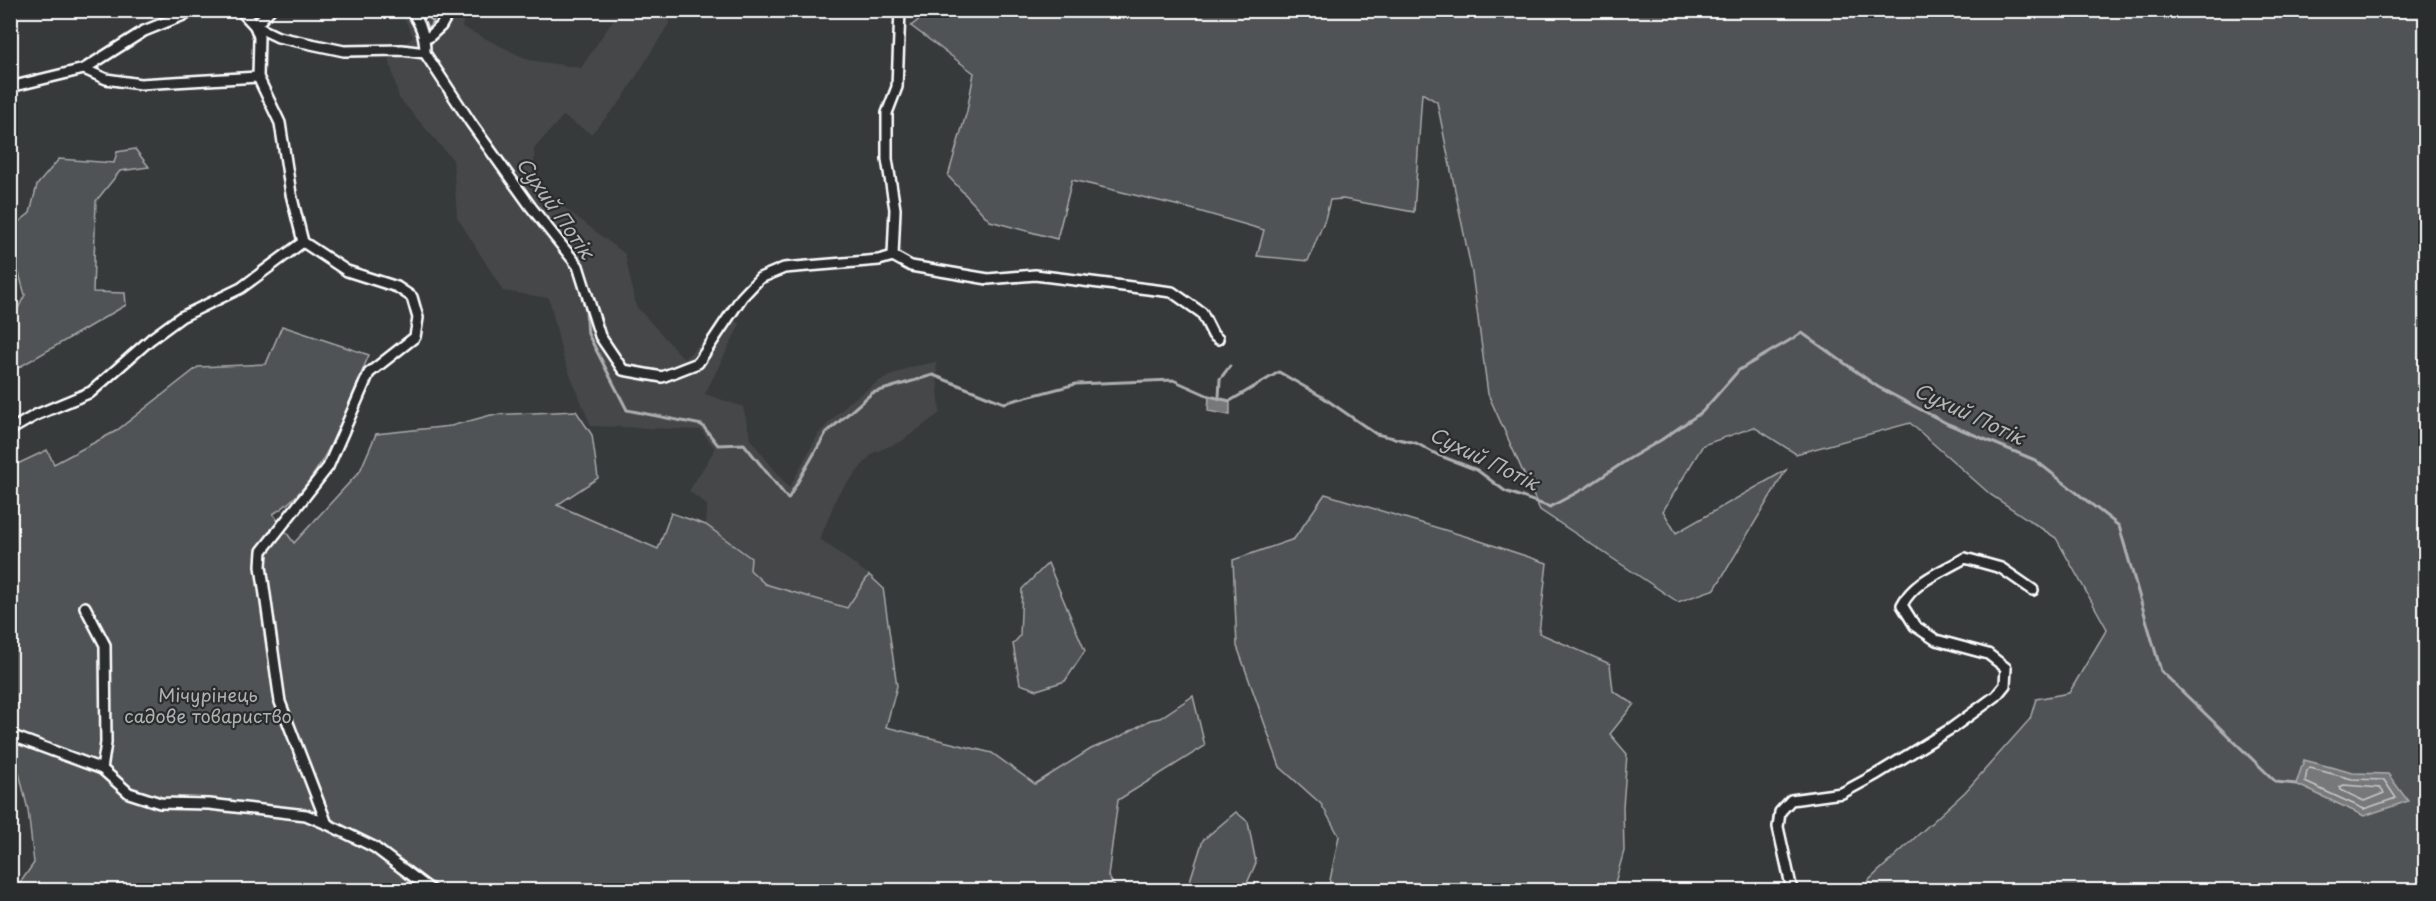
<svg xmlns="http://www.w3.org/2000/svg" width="2436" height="901" font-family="'Playpen Sans',sans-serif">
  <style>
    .built { fill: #444748 }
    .green { fill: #505354; stroke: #a8a9aa; stroke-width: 1.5 }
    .water { fill: #767879; stroke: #adaeaf; stroke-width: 1.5 }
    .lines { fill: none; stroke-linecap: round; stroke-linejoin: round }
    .shore { stroke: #c8c9c9; stroke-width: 1.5 }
    .stream { stroke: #adaeaf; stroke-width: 3 }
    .minor-casing { stroke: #fff; stroke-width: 14 }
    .minor { stroke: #2a2d2e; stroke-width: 9 }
    .labels { text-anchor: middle; stroke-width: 4.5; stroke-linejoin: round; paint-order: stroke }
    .park-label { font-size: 18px; fill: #b0b2b2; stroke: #2a2d2e }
    .water-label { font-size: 20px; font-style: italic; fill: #b4b5b5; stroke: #2a2d2e }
  </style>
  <rect width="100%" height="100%" fill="#373a3b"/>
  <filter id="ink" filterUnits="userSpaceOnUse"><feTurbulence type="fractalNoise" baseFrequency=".0167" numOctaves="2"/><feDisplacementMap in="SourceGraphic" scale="12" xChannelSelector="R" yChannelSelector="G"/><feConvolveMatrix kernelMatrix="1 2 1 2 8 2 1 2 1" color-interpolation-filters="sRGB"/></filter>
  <g filter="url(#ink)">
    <polygon class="built" points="396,11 465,11 462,27 529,60 581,68 619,11 673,11 668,25 621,101 591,134 563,116 534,149 535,185 625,254 636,306 684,359 728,316 740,324 705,394 743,407 751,440 789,488 819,433 848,403 879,381 910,367 936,362 940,413 902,441 873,453 838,494 820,539 869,575 848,608 765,584 750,570 751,558 706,525 707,505 689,491 715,449 701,430 591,426 563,357 549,298 503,291 457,217 453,160 399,98 389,59 413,37 406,22"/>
    <g class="green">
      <polygon points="931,10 2425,11 2425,890 1866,890 1869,880 1965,792 2030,719 2036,699 2069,693 2107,629 2056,538 1991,495 1910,423 1796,454 1754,427 1703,445 1663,511 1676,533 1786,470 1715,589 1678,602 1540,510 1488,394 1472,273 1437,102 1422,93 1414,212 1343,199 1330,200 1325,219 1308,261 1257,256 1264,230 1188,208 1072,180 1057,239 990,221 948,176 967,111 974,73 911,26"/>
      <polygon points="135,149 149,167 120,171 96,201 93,292 125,293 126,305 11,372 11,322 25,295 11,245 11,228 30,213 37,185 59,159 114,163 117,152"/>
      <path d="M 282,326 L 369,355 C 346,407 324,485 273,514 L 294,543 L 360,471 L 376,434 L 451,426 L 491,415 L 576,411 L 592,435 L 598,478 L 557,505 L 658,549 L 671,513 L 706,525 L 751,558 L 750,570 L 765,584 L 847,608 L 869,575 L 883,588 L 897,686 L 886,727 L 992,753 L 1035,784 L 1091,749 L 1121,736 L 1150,720 L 1160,718 L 1193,696 L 1205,746 L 1118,800 L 1108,876 L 1117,890 L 15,890 L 34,863 L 28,810 L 16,760 L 11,760 L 11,467 L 47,450 L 54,464 L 116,431 L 198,367 L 266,364 Z"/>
      <polygon points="1325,494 1468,537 1547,563 1539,633 1610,664 1613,691 1634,704 1610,734 1627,754 1623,807 1624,851 1613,890 1328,890 1339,836 1321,804 1280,767 1237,646 1233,560 1294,539"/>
      <polygon points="1048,563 1085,651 1065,681 1037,690 1020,684 1013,644 1020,636 1022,589"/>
      <polygon points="1236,812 1248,822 1256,863 1244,890 1187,890 1203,840"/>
    </g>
    <g class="water">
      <polygon points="1209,396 1230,401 1230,415 1208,411"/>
      <polygon points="2304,760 2353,773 2388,774 2408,801 2364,816 2296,784"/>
    </g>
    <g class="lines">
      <g class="shore">
        <polygon points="2310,768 2352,779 2384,780 2396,798 2364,809 2305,782 2307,770"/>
        <polygon points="2344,785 2380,788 2384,793 2364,801 2341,790 2340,787"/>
      </g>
      <g class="stream">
        <polyline points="422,10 433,21 427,34"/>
        <polyline points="585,301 588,334 627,410 702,425 718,445 744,444 788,499 826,433 872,393 933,375 1004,403 1076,384 1173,380 1209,396 1230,401 1279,372 1324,398 1376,434 1416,443 1438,455 1477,470 1505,491 1550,507 1587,487 1627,460 1661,440 1702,412 1739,370 1802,333 1878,387 1948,424 2035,460 2119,526 2161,671 2276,782 2296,784"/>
        <polyline points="1219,398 1220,379 1230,366"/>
      </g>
      <defs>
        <g id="minor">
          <polyline points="240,10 255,26 259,37 258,77 280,123 291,194 303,242 347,271 397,287 412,297 418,318 415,337 369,373 328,467 262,551 261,566 280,702 327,824 374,847 431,890"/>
          <path d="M 411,10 C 421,25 425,35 425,53 L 471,123 L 531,207 L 578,266 L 600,336 L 623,370 L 662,377 L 698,363 L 742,297 L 760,278 L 784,268 L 879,260 L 893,256"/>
          <polyline points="255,26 278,37 344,51 402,50 425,53"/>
          <polyline points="255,26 270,10"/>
          <polyline points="429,37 441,26 450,10"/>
          <polyline points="84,69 144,31 196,10"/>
          <polyline points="10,87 84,69 106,79 140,84 258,77"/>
          <polyline points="893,256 911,266 988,279 1035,275 1172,292 1202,313 1213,335 1218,339"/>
          <polyline points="893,256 895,209 887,159 887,113 897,87 900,10"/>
          <polyline points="10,430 36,415 91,392 151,339 181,317 241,288 303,242"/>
          <polyline points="85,607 105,645 106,743 102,769"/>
          <polyline points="10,735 102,769 129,793 160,803 209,804 306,815 327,824"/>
          <path d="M 1792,890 L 1778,827 L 1780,812 L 1791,800 L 1842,793 L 1877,774 L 1952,728 L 1996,696 L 2005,685 L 2006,668 L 1988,654 L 1936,640 L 1915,626 L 1902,605 C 1914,581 1943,571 1965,558 L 2001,568 L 2033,590"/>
        </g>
      </defs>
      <use href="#minor" class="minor-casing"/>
      <use href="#minor" class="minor"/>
    </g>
  </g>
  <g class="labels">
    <g class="park-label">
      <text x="208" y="702">Мічурінець<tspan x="208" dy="21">садове товариство</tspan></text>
    </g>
    <g class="water-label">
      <text transform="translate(555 208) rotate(55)" y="7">Сухий Потік</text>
      <text transform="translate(1969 414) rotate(25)" y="7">Сухий Потік</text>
      <text transform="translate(1484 459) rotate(26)" y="7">Сухий Потік</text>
    </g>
  </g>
  <rect width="2436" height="901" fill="none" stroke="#2a2d2e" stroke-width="36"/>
  <rect x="18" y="18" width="2400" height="865" fill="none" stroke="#fff" stroke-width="2" filter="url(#ink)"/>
</svg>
